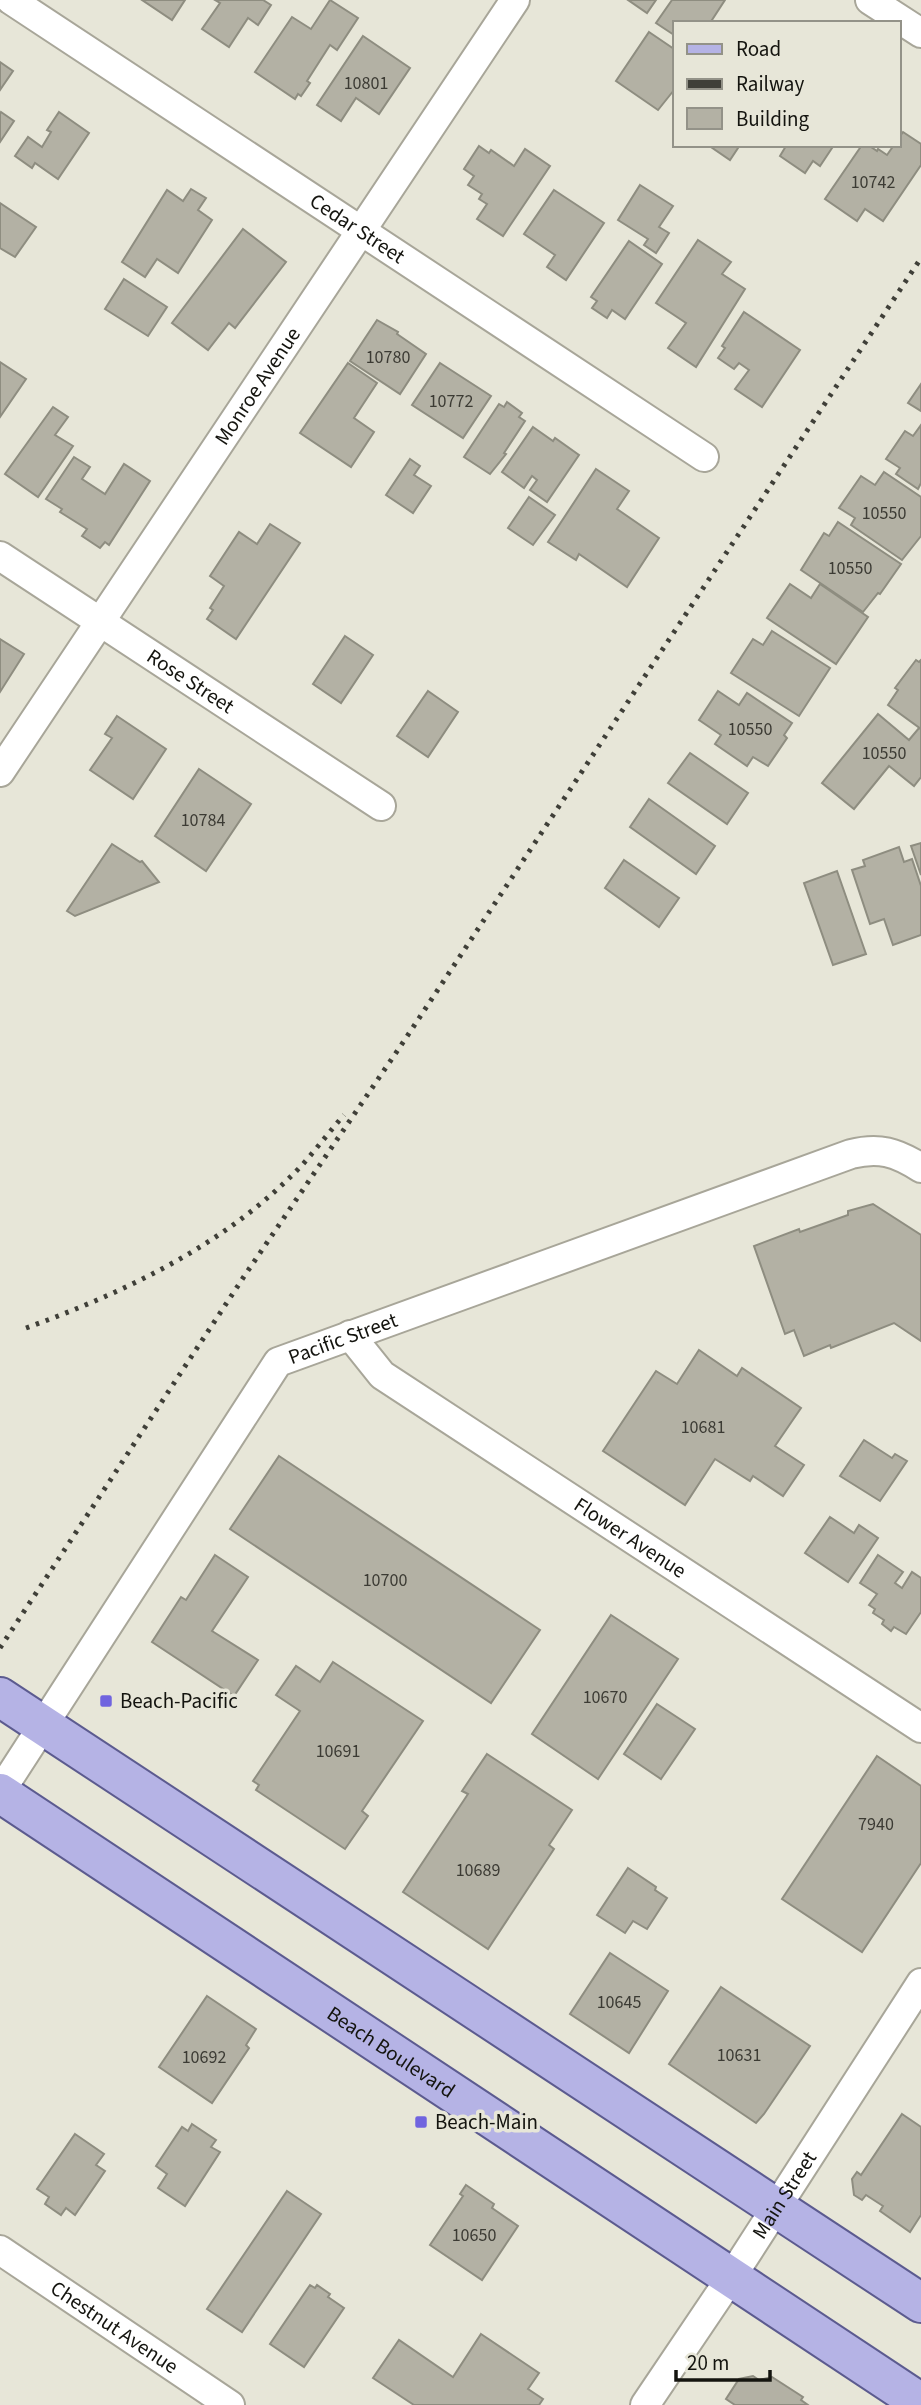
<svg xmlns="http://www.w3.org/2000/svg" width="921" height="2405" font-family="'Source Sans 3',sans-serif">
  <style>
    .building { fill: #b3b1a4; stroke: #8e8d80; stroke-width: 2 }
    .lines { fill: none; stroke-linecap: round; stroke-linejoin: round }
    .minor-casing { stroke: #a8a699; stroke-width: 32 }
    .primary-casing { stroke: #5c5b8f; stroke-width: 42 }
    .minor { stroke: #fff; stroke-width: 28 }
    .primary { stroke: #b5b3e5; stroke-width: 38 }
    .rail { stroke: #3f3f38; stroke-width: 5; stroke-dasharray: 3.5 7; stroke-linecap: butt }
    .poi-dot { fill: #7064df; stroke: #e7e6d8; stroke-width: 2.5 }
    .labels { text-anchor: middle; stroke-width: 7; stroke-linejoin: round; paint-order: stroke }
    .number-label { font-size: 18px; fill: #3c3b34 }
    .street-label { font-size: 21px; fill: #14140f; stroke: #e7e6d8 }
    .poi-label { font-size: 21px; fill: #14140f; stroke: #e7e6d8; text-anchor: start }
  </style>
  <rect width="100%" height="100%" fill="#e7e6d8"/>
  <g class="building">
    <polygon points="142,0 185,0 172,20"/>
    <polygon points="215,0 263,0 271,5 258,25 248,18 229,47 202,29 220,3"/>
    <polygon points="330,0 358,18 337,50 330,45 307,81 310,83 301,96 298,94 295,99 255,72 292,17 311,29"/>
    <polygon points="628,0 656,0 647,13"/>
    <polygon points="672,0 725,0 710,23 674,23 674,35 656,23"/>
    <polygon points="649,32 674,49 674,90 658,110 616,81"/>
    <polygon points="363,36 410,68 379,114 356,98 341,121 317,105"/>
    <polygon points="0,62 13,71 0,90"/>
    <polygon points="1,112 14,121 0,142 0,114"/>
    <polygon points="59,112 89,133 58,179 35,163 32,168 15,156 28,137 42,147 51,132 47,130"/>
    <polygon points="903,132 921,144 921,165 883,221 865,209 857,221 825,199 862,145 868,145 877,151 878,149 887,155 894,145 898,145 898,139"/>
    <polygon points="708,145 740,145 730,160"/>
    <polygon points="784,145 834,145 820,166 813,161 805,173 780,156 786,146"/>
    <polygon points="479,146 489,153 491,150 514,166 525,149 550,166 503,236 477,219 487,204 479,199 482,194 468,185 474,176 464,169"/>
    <polygon points="640,185 673,206 659,227 669,233 656,253 644,245 648,239 618,220"/>
    <polygon points="191,189 206,198 198,210 212,220 178,273 157,259 145,277 122,262 167,190 183,201"/>
    <polygon points="554,190 604,223 566,280 547,267 555,255 524,234"/>
    <polygon points="0,203 36,227 15,257 0,248"/>
    <polygon points="243,229 286,262 235,328 229,323 208,350 172,323"/>
    <polygon points="698,240 731,262 722,274 745,289 696,367 668,348 686,323 656,303"/>
    <polygon points="629,241 662,264 625,319 612,310 607,318 592,308 597,301 591,297"/>
    <polygon points="124,279 167,307 148,336 105,309"/>
    <polygon points="744,312 800,350 762,407 735,389 749,370 739,363 734,369 718,358 725,348 722,346"/>
    <polygon points="377,320 398,332 397,334 426,354 400,394 350,361"/>
    <polygon points="0,362 26,379 0,417"/>
    <polygon points="348,363 377,383 354,418 374,432 351,467 300,433"/>
    <polygon points="440,363 491,396 463,438 412,405"/>
    <polygon points="921,384 921,411 908,403"/>
    <polygon points="507,402 522,413 519,417 525,421 504,453 506,454 490,474 464,457 499,404 504,407"/>
    <polygon points="53,407 68,417 55,435 73,446 38,497 5,474"/>
    <polygon points="921,425 921,483 918,489 896,474 900,468 886,459 905,431 913,436"/>
    <polygon points="533,427 553,441 555,438 579,455 547,502 530,490 537,480 532,476 524,488 502,472"/>
    <polygon points="74,457 90,467 82,479 105,494 124,464 150,481 109,545 105,542 100,548 82,536 87,529 60,512 62,509 46,499"/>
    <polygon points="410,459 420,466 414,475 431,486 413,513 386,495"/>
    <polygon points="596,469 629,491 617,509 659,538 627,587 579,554 576,560 548,542"/>
    <polygon points="884,472 921,497 921,536 902,560 851,525 855,518 839,508 861,476 875,485"/>
    <polygon points="529,497 555,515 533,545 508,528"/>
    <polygon points="838,522 901,564 880,594 878,593 863,612 801,570 824,533 829,536"/>
    <polygon points="270,524 300,543 236,639 207,619 213,610 210,608 224,586 210,576 239,532 257,544"/>
    <polygon points="790,584 811,598 820,584 868,617 836,664 767,618"/>
    <polygon points="772,631 830,668 799,716 731,673 753,639 763,645"/>
    <polygon points="345,636 373,655 341,703 313,684"/>
    <polygon points="0,639 24,654 0,692"/>
    <polygon points="916,660 919,662 921,660 921,729 888,705 898,690 895,688"/>
    <polygon points="428,691 458,712 428,757 397,736"/>
    <polygon points="718,691 739,705 747,693 792,723 784,735 787,738 768,766 753,757 747,766 715,744 721,735 699,720"/>
    <polygon points="878,714 909,740 919,728 921,729 921,777 914,786 889,766 854,809 822,783"/>
    <polygon points="117,716 166,749 133,799 90,770 112,738 105,734"/>
    <polygon points="690,753 748,793 727,824 668,783"/>
    <polygon points="199,769 251,804 206,871 155,836"/>
    <polygon points="649,799 715,846 696,874 630,827"/>
    <polygon points="921,843 921,875 911,846"/>
    <polygon points="112,844 140,862 142,861 159,882 75,916 67,911"/>
    <polygon points="899,847 904,862 912,859 921,886 921,935 893,945 884,919 870,924 852,870 865,866 863,860"/>
    <polygon points="624,860 679,898 659,927 605,888"/>
    <polygon points="837,871 866,954 833,965 804,883"/>
    <polygon points="873,1204 921,1235 921,1341 894,1323 831,1348 830,1345 804,1356 794,1330 785,1334 754,1246 799,1229 800,1232 848,1215 848,1211"/>
    <polygon points="699,1350 737,1376 742,1368 801,1408 775,1446 804,1465 783,1496 753,1476 750,1481 715,1459 685,1505 603,1451 656,1371 677,1384"/>
    <polygon points="864,1440 892,1458 895,1454 907,1461 880,1501 840,1476"/>
    <polygon points="279,1456 540,1630 491,1703 230,1529"/>
    <polygon points="830,1517 854,1533 859,1525 878,1538 848,1582 805,1553"/>
    <polygon points="215,1555 248,1577 212,1631 258,1660 234,1696 152,1642 181,1597 186,1600"/>
    <polygon points="878,1555 903,1572 895,1583 902,1588 912,1572 921,1578 921,1612 906,1634 894,1627 891,1631 882,1624 884,1620 873,1613 875,1609 869,1605 877,1594 860,1583"/>
    <polygon points="611,1615 678,1659 598,1779 532,1734"/>
    <polygon points="333,1662 423,1721 362,1811 368,1816 345,1849 256,1790 259,1785 253,1781 300,1711 276,1695 296,1666 320,1682"/>
    <polygon points="657,1704 695,1729 661,1779 624,1754"/>
    <polygon points="487,1754 572,1810 549,1845 554,1849 488,1949 403,1892 468,1794 462,1791"/>
    <polygon points="877,1756 921,1786 921,1863 862,1952 782,1899"/>
    <polygon points="628,1868 656,1887 655,1890 667,1898 647,1929 633,1921 625,1933 597,1915"/>
    <polygon points="610,1953 668,1991 629,2053 570,2014"/>
    <polygon points="721,1987 810,2046 764,2114 756,2123 669,2064"/>
    <polygon points="207,1996 256,2029 246,2045 249,2048 212,2103 159,2067"/>
    <polygon points="902,2114 921,2127 921,2215 910,2232 880,2211 883,2206 866,2195 862,2200 854,2195 852,2179 857,2172 861,2175"/>
    <polygon points="192,2124 216,2140 211,2147 220,2152 185,2206 158,2188 167,2174 156,2166 182,2127 188,2131"/>
    <polygon points="75,2134 104,2154 96,2165 105,2171 75,2215 66,2208 61,2215 45,2204 49,2197 37,2189"/>
    <polygon points="466,2185 494,2204 492,2208 518,2226 482,2280 430,2245 463,2196 460,2194"/>
    <polygon points="287,2191 321,2214 242,2332 207,2309"/>
    <polygon points="310,2285 315,2288 317,2285 330,2294 328,2297 344,2308 304,2367 270,2344"/>
    <polygon points="481,2334 539,2373 528,2389 543,2399 539,2405 414,2405 373,2378 399,2340 453,2377"/>
    <polygon points="753,2376 759,2380 772,2377 803,2397 801,2400 808,2405 735,2405 726,2399 739,2379"/>
  </g>
  <g class="lines">
    <defs>
      <g id="minor">
        <path id="s1" d="M 11,0 L 704,457"/>
        <polyline points="870,0 921,33"/>
        <path id="s2" d="M 0,556 L 381,806"/>
        <path id="s3" d="M 0,772 L 515,0"/>
        <path id="s4" d="M 350,1335 L 382,1375 L 921,1728"/>
        <path id="s5" d="M 0,1792 L 278,1362 L 851,1154 C 879,1147 896,1152 921,1168"/>
        <path id="s6" d="M 0,2250 L 230,2405"/>
        <path id="s7" d="M 645,2405 L 732,2276 L 921,1983"/>
      </g>
      <g id="primary">
        <polyline points="0,1697 921,2303"/>
        <path id="s8" d="M 0,1793 L 921,2403"/>
      </g>
    </defs>
    <use href="#minor" class="minor-casing"/>
    <use href="#primary" class="primary-casing"/>
    <use href="#minor" class="minor"/>
    <use href="#primary" class="primary"/>
    <g class="rail">
      <path d="M 26,1328 C 126,1292 229,1243 303,1164 C 317,1148 330,1131 344,1115"/>
      <polyline points="0,1648 245,1275 406,1038 921,258"/>
    </g>
  </g>
  <g class="poi-dot">
    <rect x="99" y="1694" width="14" height="14" rx="3.5"/>
    <rect x="414" y="2115" width="14" height="14" rx="3.5"/>
  </g>
  <g class="labels">
    <g class="number-label">
      <text x="366" y="89">10801</text>
      <text x="873" y="188">10742</text>
      <text x="388" y="363">10780</text>
      <text x="451" y="407">10772</text>
      <text x="884" y="519">10550</text>
      <text x="850" y="574">10550</text>
      <text x="750" y="735">10550</text>
      <text x="884" y="759">10550</text>
      <text x="203" y="826">10784</text>
      <text x="703" y="1433">10681</text>
      <text x="385" y="1586">10700</text>
      <text x="605" y="1703">10670</text>
      <text x="338" y="1757">10691</text>
      <text x="876" y="1830">7940</text>
      <text x="478" y="1876">10689</text>
      <text x="619" y="2008">10645</text>
      <text x="739" y="2061">10631</text>
      <text x="204" y="2063">10692</text>
      <text x="474" y="2241">10650</text>
    </g>
    <g class="street-label">
      <text dy="7" stroke="none"><textPath href="#s1" startOffset="415">Cedar Street</textPath></text>
      <text dy="7" stroke="none"><textPath href="#s3" startOffset="464">Monroe Avenue</textPath></text>
      <text dy="7" stroke="none"><textPath href="#s2" startOffset="228">Rose Street</textPath></text>
      <text dy="7" stroke="none"><textPath href="#s5" startOffset="581">Pacific Street</textPath></text>
      <text dy="7" stroke="none"><textPath href="#s4" startOffset="348">Flower Avenue</textPath></text>
      <text dy="7" stroke="none"><textPath href="#s8" startOffset="469">Beach Boulevard</textPath></text>
      <text dy="7" stroke="none"><textPath href="#s7" startOffset="252">Main Street</textPath></text>
      <text dy="7" stroke="none"><textPath href="#s6" startOffset="138">Chestnut Avenue</textPath></text>
    </g>
    <g class="poi-label">
      <text x="120" y="1708">Beach-Pacific</text>
      <text x="435" y="2129">Beach-Main</text>
    </g>
  </g>
  <rect x="673" y="21" width="228" height="126" fill="#e7e6d8" stroke="#939288" stroke-width="2"/>
  <rect x="687" y="44" width="35" height="10" fill="#b5b3e5" stroke="#939288" stroke-width="2"/>
  <text x="736" y="56" font-size="21" fill="#14140f">Road</text>
  <rect x="687" y="79" width="35" height="10" fill="#3f3f38" stroke="#939288" stroke-width="2"/>
  <text x="736" y="91" font-size="21" fill="#14140f">Railway</text>
  <rect x="687" y="108" width="35" height="21" fill="#b3b1a4" stroke="#939288" stroke-width="2"/>
  <text x="736" y="126" font-size="21" fill="#14140f">Building</text>
  <path d="M676 2370v10h94v-10" fill="none" stroke="#14140f" stroke-width="3.5"/>
  <text x="687" y="2370" font-size="21" fill="#14140f" stroke="#e7e6d8" stroke-width="5" paint-order="stroke">20 m</text>
</svg>
